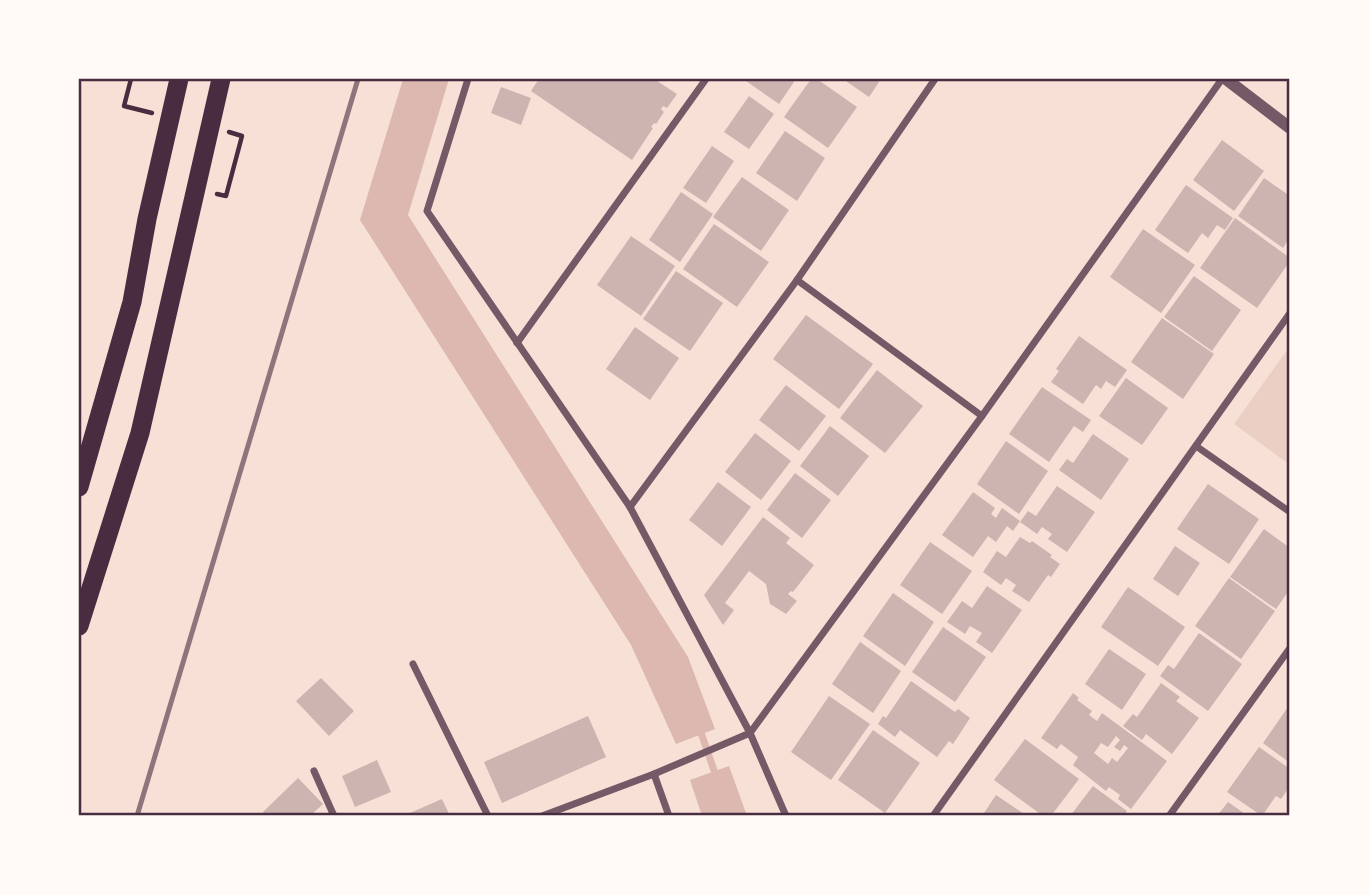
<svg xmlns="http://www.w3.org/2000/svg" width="1369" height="895" font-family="'Sofia Sans Condensed',sans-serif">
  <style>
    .green { fill: #ebcfc5 }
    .water { fill: #dcb8b0 }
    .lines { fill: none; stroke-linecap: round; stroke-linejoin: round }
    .stream { stroke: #dcb8b0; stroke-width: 7 }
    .building { fill: #ccb4b1; fill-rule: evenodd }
    .path { stroke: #4a2c40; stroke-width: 4.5 }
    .minor { stroke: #755966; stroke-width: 7 }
    .tertiary { stroke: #755966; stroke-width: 12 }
    .trunk { stroke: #4a2c40; stroke-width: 19 }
    .rail { stroke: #8f747c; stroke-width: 5 }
    .neatline { fill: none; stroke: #4a2c40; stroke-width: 2.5 }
  </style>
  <rect width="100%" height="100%" fill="#f7e1d7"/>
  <polygon class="green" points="1290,346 1290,465 1234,424"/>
  <g class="water">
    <polygon points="403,79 449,79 408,215 688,657 715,729 676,744 631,645 360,220"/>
    <polygon points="729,766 747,816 702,816 690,780"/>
  </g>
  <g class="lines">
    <polyline class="stream" points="699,727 717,779"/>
  </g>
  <g class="building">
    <polygon points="539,79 654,79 677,94 667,108 663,106 661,109 664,112 656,124 654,123 651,127 653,128 632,160 531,91"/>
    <polygon points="743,79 796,79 779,104"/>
    <polygon points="811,79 817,79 857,107 828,148 784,117"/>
    <polygon points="843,79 881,79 869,97"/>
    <polygon points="501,87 531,98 521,125 491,113"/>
    <polygon points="749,96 774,114 749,149 724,132"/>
    <polygon points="785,131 825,158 797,201 756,173"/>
    <polygon points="1222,140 1264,171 1234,211 1193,180"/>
    <polygon points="712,146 734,161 706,203 683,188"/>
    <polygon points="742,177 789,210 761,251 713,217"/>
    <polygon points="1264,178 1290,196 1290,237 1283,248 1238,216"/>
    <polygon points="1186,185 1233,218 1225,230 1217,225 1208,238 1202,233 1188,253 1155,230"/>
    <polygon points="681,192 713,214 680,262 649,240"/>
    <polygon points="1235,218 1290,258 1290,261 1257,308 1200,268"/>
    <polygon points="714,224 769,262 737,307 683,269"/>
    <polygon points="1143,229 1195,265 1161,313 1110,277"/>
    <polygon points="631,236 675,266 641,316 597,285"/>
    <polygon points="676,271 723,303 690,351 643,319"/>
    <polygon points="1194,276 1241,310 1212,351 1164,317"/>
    <polygon points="806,315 873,364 839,409 773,359"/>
    <polygon points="1162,318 1214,354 1183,399 1131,362"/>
    <polygon points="635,327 679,358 650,400 606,369"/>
    <polygon points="1079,336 1127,370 1115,387 1106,381 1101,389 1096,385 1083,404 1051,382 1059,371 1056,369"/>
    <polygon points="877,370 923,406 885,453 840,418"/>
    <polygon points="1126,378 1168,408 1142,445 1099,416"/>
    <polygon points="786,385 826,416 799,451 759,420"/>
    <polygon points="1042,387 1091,420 1083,432 1074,426 1049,462 1009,434"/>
    <polygon points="830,426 869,456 838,496 800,466"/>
    <polygon points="755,433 791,461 761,500 725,472"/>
    <polygon points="1093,434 1129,459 1101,500 1059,470 1067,459 1073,463"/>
    <polygon points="1006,441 1048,471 1019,514 977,484"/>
    <polygon points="795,473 831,500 802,538 767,510"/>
    <polygon points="718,482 751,507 722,546 689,520"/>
    <polygon points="1208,484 1259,519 1229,564 1177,529"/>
    <polygon points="1057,486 1095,512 1067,552 1048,539 1052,534 1042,527 1037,534 1020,522 1028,511 1036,516"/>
    <polygon points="973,492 995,508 991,514 996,518 1002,508 1020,521 1013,531 1007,526 996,542 988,536 973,557 942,535"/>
    <polygon points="763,517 790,538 786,543 814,565 793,592 791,591 788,594 797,601 786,614 770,604 766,584 749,571 725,603 734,610 723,625 704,595"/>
    <polygon points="1264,529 1290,548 1290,589 1276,609 1230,577"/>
    <polygon points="1020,537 1030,543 1032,541 1052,555 1050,557 1060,564 1051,577 1048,575 1029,602 1012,591 1016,585 1006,578 1001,585 983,572 997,551 1006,557"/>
    <polygon points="930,542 972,571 942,614 900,585"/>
    <polygon points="1175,546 1200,563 1178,596 1153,579"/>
    <polygon points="1229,578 1275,611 1241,659 1195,626"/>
    <polygon points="987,586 1022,610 992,653 976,642 982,633 970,626 965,634 947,622 962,601 972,608"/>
    <polygon points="1128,587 1185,627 1158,666 1101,627"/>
    <polygon points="893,593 934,622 905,666 863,636"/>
    <polygon points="943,627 986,657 955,702 912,672"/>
    <polygon points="1199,633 1242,664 1208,711 1160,676 1168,665 1174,669"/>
    <polygon points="860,642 901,671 873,713 832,684"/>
    <polygon points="1109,649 1146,674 1122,710 1085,684"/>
    <polygon points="321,678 354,711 329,736 296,701"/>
    <polygon points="911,681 955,712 958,709 970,718 953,744 949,741 937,757 900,730 895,737 878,724 883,716 886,718"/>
    <polygon points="1161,683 1180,697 1176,701 1199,718 1172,754 1146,734 1142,740 1123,726 1133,714 1137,717"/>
    <path d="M 1073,693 L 1079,698 L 1077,700 L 1092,711 L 1089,715 L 1097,721 L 1102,713 L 1167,761 L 1131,809 L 1118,799 L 1120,795 L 1109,787 L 1106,791 L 1073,765 L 1078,757 L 1061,744 L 1057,749 L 1041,738 ZM 1116,736 L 1120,740 L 1114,747 L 1120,751 L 1124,745 L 1128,748 L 1117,762 L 1112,758 L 1108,764 L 1094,753 L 1101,743 L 1108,747 Z"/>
    <polygon points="829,696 870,724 831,780 791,752"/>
    <polygon points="1290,704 1290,763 1263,743"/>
    <polygon points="588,716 606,757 502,803 484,762"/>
    <polygon points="873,730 920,763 885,813 838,780"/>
    <polygon points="1025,739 1079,779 1051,816 1043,816 994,780"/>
    <polygon points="1259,747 1290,769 1290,786 1281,799 1276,796 1262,816 1227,792"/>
    <polygon points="377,760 391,792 355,807 342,776"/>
    <polygon points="298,778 323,804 310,816 267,816 263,812"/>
    <polygon points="1093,786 1127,811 1124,816 1070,816"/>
    <polygon points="996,795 1027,816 982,816"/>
    <polygon points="442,799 450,816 403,816"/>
    <polygon points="1228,802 1248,816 1217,816"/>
  </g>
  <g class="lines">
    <g class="path">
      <polyline points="131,79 124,106 152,113"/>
      <polyline points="217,194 226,196 242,136 229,132"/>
    </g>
    <g class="minor">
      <polyline points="468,79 427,211 630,507 750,733 786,816"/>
      <polyline points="797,280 982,416"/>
      <polyline points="517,343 706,79"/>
      <polyline points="1196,446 1290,512"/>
      <polyline points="630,507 797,280 935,79"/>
      <polyline points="413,664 488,816"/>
      <polyline points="314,771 334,816"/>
      <polyline points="654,774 669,816"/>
      <polyline points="542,816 654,774 750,733 982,416 1222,79"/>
      <polyline points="933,816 1290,313"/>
      <polyline points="1169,816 1290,648"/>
    </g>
    <polyline class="tertiary" points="1226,79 1290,128"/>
    <g class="trunk">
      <polyline points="79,487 132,302 147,219 179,79"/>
      <polyline points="79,626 140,433 221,79"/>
    </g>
    <polyline class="rail" points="137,816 358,79"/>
  </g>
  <rect width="1369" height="895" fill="none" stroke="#fffaf5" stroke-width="161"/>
  <rect x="80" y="80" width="1208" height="734" class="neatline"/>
</svg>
